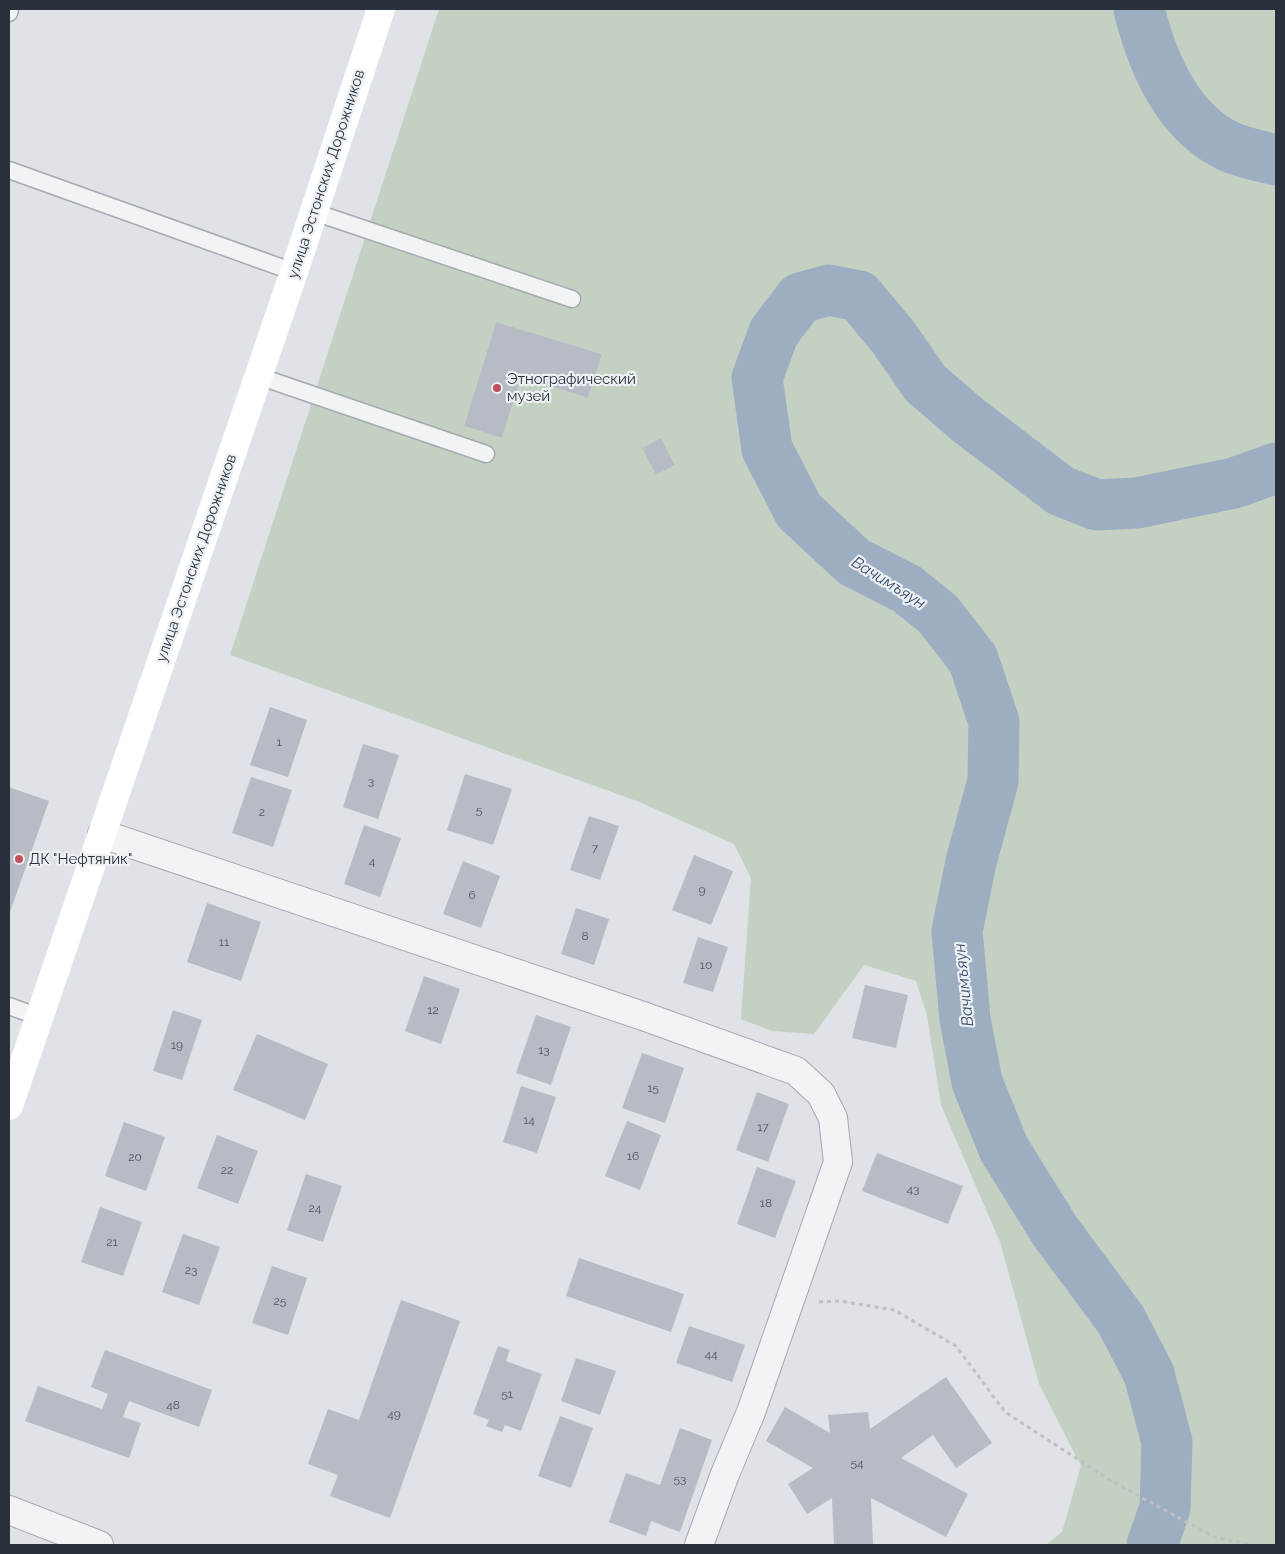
<svg xmlns="http://www.w3.org/2000/svg" width="1285" height="1554" font-family="Raleway,sans-serif">
  <style>
    .green { fill: #c4d0c1; fill-rule: evenodd }
    .lines { fill: none; stroke-linecap: round; stroke-linejoin: round }
    .river { stroke: #9daec3; stroke-width: 51 }
    .building { fill: #b7bbc3 }
    .service-casing { stroke: #a5a9b0; stroke-width: 19 }
    .minor-casing { stroke: #a5a9b0; stroke-width: 30 }
    .path { stroke: #bdc0c5; stroke-width: 3; stroke-dasharray: 4 4; stroke-linecap: butt }
    .service { stroke: #f1f3f5; stroke-width: 16 }
    .minor { stroke: #f1f3f5; stroke-width: 28 }
    .secondary { stroke: #fff; stroke-width: 28 }
    .poi-dot { fill: #c0505d; stroke: #eef1f4; stroke-width: 2 }
    .labels { text-anchor: middle; stroke-width: 4.5; stroke-linejoin: round; paint-order: stroke }
    .number-label { font-size: 12px; fill: #4d535e }
    .street-label { font-size: 15px; fill: #2a303c; stroke: #eef1f4 }
    .poi-label { font-size: 15px; fill: #2a303c; stroke: #eef1f4; text-anchor: start }
    .water-label { font-size: 16px; font-style: italic; fill: #384d6c; stroke: #eef1f4 }
  </style>
  <rect width="100%" height="100%" fill="#dfe2e7"/>
  <path class="green" d="M 439,9 L 1276,9 L 1276,1545 L 1046,1545 L 1062,1532 L 1081,1466 L 1039,1384 L 1000,1242 L 941,1105 L 927,1015 L 916,981 L 864,965 L 814,1034 L 772,1031 L 741,1019 L 751,878 L 734,844 L 637,801 L 230,655 ZM 496,322 L 602,354 L 588,398 L 521,377 L 502,438 L 464,426 ZM 661,438 L 675,465 L 656,475 L 642,448 Z"/>
  <g class="lines">
    <g class="river">
      <path d="M 1139,9 C 1152,62 1177,121 1228,146 C 1243,153 1261,156 1276,160"/>
      <polyline points="1152,1545 1165,1508 1167,1442 1149,1374 1121,1320 1055,1231 1004,1149 977,1082 965,1019 957,931 971,862 993,781 994,722 973,659 938,614 907,589 854,562 799,511 767,449 757,378 774,332 800,298 829,290 859,296 894,338 925,383 969,421 1061,491 1097,505 1137,503 1234,483 1276,468"/>
    </g>
  </g>
  <g class="building">
    <polygon points="496,322 602,354 588,398 521,377 502,438 464,426"/>
    <polygon points="661,438 675,465 656,475 642,448"/>
    <polygon points="270,707 307,720 288,777 250,765"/>
    <polygon points="363,744 399,755 378,819 343,807"/>
    <polygon points="465,774 512,789 493,845 447,830"/>
    <polygon points="251,777 292,790 273,847 232,833"/>
    <polygon points="9,787 49,801 9,915"/>
    <polygon points="589,816 619,826 600,880 570,870"/>
    <polygon points="364,825 401,838 380,897 344,884"/>
    <polygon points="694,855 733,871 711,925 672,910"/>
    <polygon points="463,861 500,876 481,928 443,914"/>
    <polygon points="207,903 261,922 241,981 187,962"/>
    <polygon points="576,908 609,919 594,965 561,954"/>
    <polygon points="698,937 728,947 713,992 683,983"/>
    <polygon points="424,976 460,989 441,1044 405,1031"/>
    <polygon points="865,985 908,995 896,1048 852,1038"/>
    <polygon points="173,1010 202,1020 182,1080 153,1071"/>
    <polygon points="536,1015 571,1027 551,1085 516,1073"/>
    <polygon points="257,1034 328,1064 305,1120 233,1090"/>
    <polygon points="642,1053 684,1068 665,1123 622,1108"/>
    <polygon points="521,1086 556,1097 537,1153 503,1142"/>
    <polygon points="757,1092 789,1104 768,1162 736,1150"/>
    <polygon points="627,1121 661,1135 640,1190 605,1176"/>
    <polygon points="124,1122 165,1137 146,1191 105,1176"/>
    <polygon points="217,1135 258,1151 238,1204 197,1188"/>
    <polygon points="877,1153 963,1186 948,1224 862,1191"/>
    <polygon points="757,1167 796,1181 775,1238 737,1224"/>
    <polygon points="306,1174 342,1186 323,1242 287,1230"/>
    <polygon points="100,1207 142,1222 123,1276 81,1262"/>
    <polygon points="183,1234 220,1247 199,1305 162,1292"/>
    <polygon points="579,1258 684,1294 671,1332 566,1296"/>
    <polygon points="272,1266 307,1278 288,1335 252,1323"/>
    <polygon points="401,1300 460,1321 390,1518 330,1496 338,1475 308,1464 328,1409 359,1420"/>
    <polygon points="689,1326 745,1345 732,1382 676,1363"/>
    <polygon points="498,1346 510,1350 506,1361 542,1374 521,1431 505,1425 502,1432 486,1426 489,1420 473,1414"/>
    <polygon points="105,1350 212,1390 199,1427 129,1401 123,1417 141,1423 129,1458 25,1421 38,1386 102,1409 108,1394 91,1387"/>
    <polygon points="576,1358 616,1371 600,1415 561,1401"/>
    <polygon points="946,1377 992,1443 956,1468 933,1435 901,1458 968,1494 946,1537 871,1498 873,1545 834,1545 832,1498 807,1514 788,1484 813,1468 766,1441 785,1407 830,1433 828,1415 868,1412 870,1429"/>
    <polygon points="560,1416 593,1428 571,1488 538,1476"/>
    <polygon points="680,1428 712,1440 680,1532 651,1521 646,1536 609,1522 626,1473 660,1485"/>
  </g>
  <g class="lines">
    <defs>
      <g id="service">
        <polyline points="9,13 10,9"/>
        <polyline points="9,170 294,272"/>
        <polyline points="314,212 572,299"/>
        <polyline points="258,376 486,454"/>
        <polyline points="9,1006 39,1017"/>
      </g>
      <g id="minor">
        <polyline points="102,834 643,1016 796,1071 821,1094 833,1118 838,1162 751,1412 725,1474 699,1545"/>
        <polyline points="9,1510 99,1545"/>
      </g>
    </defs>
    <use href="#service" class="service-casing"/>
    <use href="#minor" class="minor-casing"/>
    <polyline class="path" points="819,1302 840,1301 894,1310 956,1346 1005,1412 1108,1479 1214,1537 1253,1545"/>
    <use href="#service" class="service"/>
    <use href="#minor" class="minor"/>
    <polyline class="secondary" points="9,1106 294,272 381,9"/>
  </g>
  <g class="poi-dot">
    <circle cx="497" cy="388" r="5"/>
    <circle cx="19" cy="859" r="5"/>
  </g>
  <g class="labels">
    <g class="number-label">
      <text x="279" y="746">1</text>
      <text x="371" y="785">3</text>
      <text x="479" y="814">5</text>
      <text x="262" y="816">2</text>
      <text x="595" y="852">7</text>
      <text x="372" y="865">4</text>
      <text x="702" y="894">9</text>
      <text x="472" y="899">6</text>
      <text x="585" y="940">8</text>
      <text x="224" y="946">11</text>
      <text x="706" y="969">10</text>
      <text x="433" y="1014">12</text>
      <text x="177" y="1049">19</text>
      <text x="544" y="1054">13</text>
      <text x="653" y="1092">15</text>
      <text x="529" y="1124">14</text>
      <text x="763" y="1131">17</text>
      <text x="633" y="1160">16</text>
      <text x="135" y="1161">20</text>
      <text x="227" y="1174">22</text>
      <text x="913" y="1193">43</text>
      <text x="766" y="1207">18</text>
      <text x="315" y="1212">24</text>
      <text x="112" y="1246">21</text>
      <text x="191" y="1274">23</text>
      <text x="280" y="1305">25</text>
      <text x="711" y="1358">44</text>
      <text x="507" y="1398">51</text>
      <text x="173" y="1409">48</text>
      <text x="394" y="1418">49</text>
      <text x="857" y="1467">54</text>
      <text x="680" y="1483">53</text>
    </g>
    <g class="street-label">
      <text transform="translate(326 174) rotate(-72)" y="5">улица Эстонских Дорожников</text>
      <text transform="translate(196 558) rotate(-71)" y="5">улица Эстонских Дорожников</text>
    </g>
    <g class="poi-label">
      <text x="507" y="384">Этнографический<tspan x="507" dy="17">музей</tspan></text>
      <text x="29" y="864">ДК "Нефтяник"</text>
    </g>
    <g class="water-label">
      <text transform="translate(889 582) rotate(32)" y="6">Вачимъяун</text>
      <text transform="translate(963 985) rotate(-96)" y="6">Вачимъяун</text>
    </g>
  </g>
  <rect width="1285" height="1554" fill="none" stroke="#2a303c" stroke-width="20"/>
</svg>
